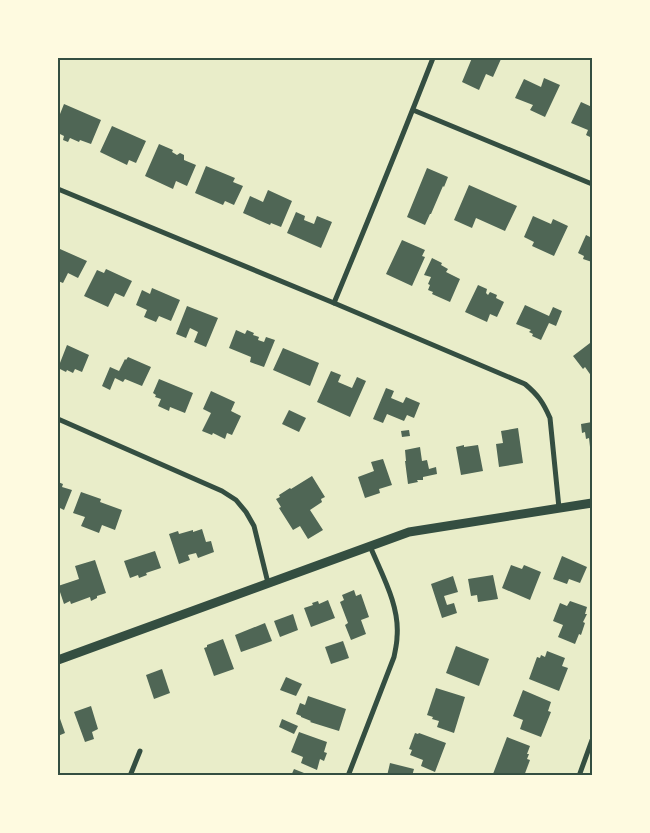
<svg xmlns="http://www.w3.org/2000/svg" width="650" height="833" font-family="'Source Serif 4',serif">
  <style>
    .building { fill: #4f6655 }
    .lines { fill: none; stroke-linecap: round; stroke-linejoin: round }
    .minor { stroke: #344e41; stroke-width: 5 }
    .tertiary { stroke: #344e41; stroke-width: 9 }
    .neatline { fill: none; stroke: #344e41; stroke-width: 2 }
  </style>
  <rect width="100%" height="100%" fill="#e9edc9"/>
  <g class="building">
    <polygon points="472,58 497,58 501,59 493,77 486,74 479,90 462,82"/>
    <polygon points="544,78 560,85 545,117 530,110 533,105 515,98 524,79 541,87"/>
    <polygon points="581,102 592,107 592,138 586,135 588,130 571,123"/>
    <polygon points="64,104 101,120 91,144 80,140 79,142 70,138 68,142 63,140 64,136 58,133 58,119"/>
    <polygon points="112,126 146,141 136,163 129,160 127,165 100,152"/>
    <polygon points="159,144 173,150 172,152 177,155 180,153 184,155 184,160 196,165 187,186 176,181 173,189 145,176"/>
    <polygon points="206,166 235,178 233,182 243,186 234,205 225,201 223,205 195,193"/>
    <polygon points="427,168 448,177 444,187 443,186 431,214 430,214 425,225 407,217"/>
    <polygon points="469,185 517,206 505,231 476,218 472,228 454,220"/>
    <polygon points="268,190 292,201 281,227 271,223 270,225 243,213 250,196 263,202"/>
    <polygon points="296,212 305,216 304,220 314,224 317,216 332,222 321,248 287,233"/>
    <polygon points="533,216 551,224 553,219 568,226 554,256 532,246 534,242 524,237"/>
    <polygon points="586,235 592,238 592,262 583,259 584,256 578,253"/>
    <polygon points="402,240 425,250 422,256 425,257 412,286 386,274"/>
    <polygon points="60,249 87,261 78,278 68,273 63,283 58,281 58,253"/>
    <polygon points="432,258 442,263 441,265 448,269 446,272 460,279 450,302 432,294 433,292 428,290 430,285 428,284 431,277 424,275"/>
    <polygon points="106,269 132,281 124,297 115,293 108,307 84,296 97,270 104,273"/>
    <polygon points="478,285 487,289 486,293 488,295 490,292 497,295 496,298 504,302 497,317 490,314 487,322 465,312"/>
    <polygon points="152,288 180,300 171,321 159,316 156,322 144,317 147,310 136,305 142,290 150,294"/>
    <polygon points="525,305 549,316 553,307 562,311 556,326 549,323 541,340 532,336 533,334 529,332 531,330 516,324"/>
    <polygon points="187,306 218,318 206,347 194,342 198,332 190,328 186,338 176,334"/>
    <polygon points="236,330 245,334 247,330 254,333 253,335 259,337 258,340 264,342 266,337 275,340 264,367 250,362 251,357 229,348"/>
    <polygon points="590,343 592,346 592,377 585,367 583,369 573,356"/>
    <polygon points="67,345 89,355 82,372 75,369 73,373 67,370 66,372 58,368"/>
    <polygon points="283,348 319,363 310,386 273,370"/>
    <polygon points="128,357 151,367 142,386 125,379 123,382 115,378 110,390 102,386 110,367 119,371 125,359 126,360"/>
    <polygon points="331,371 341,375 338,382 352,388 357,377 366,381 350,417 317,402"/>
    <polygon points="159,379 193,393 185,413 170,407 169,411 158,406 161,399 155,397 156,395 153,393"/>
    <polygon points="386,388 394,391 391,398 403,403 406,397 420,403 414,418 407,415 404,421 387,414 383,423 373,419"/>
    <polygon points="211,391 235,402 231,411 241,416 232,435 227,433 225,439 213,433 212,435 202,431 211,413 203,409"/>
    <polygon points="289,410 306,418 299,432 282,424"/>
    <polygon points="592,422 592,456 591,456 589,438 586,439 585,432 582,433 581,424"/>
    <polygon points="518,428 523,463 499,467 496,444 503,443 501,431"/>
    <polygon points="409,430 410,436 402,437 401,431"/>
    <polygon points="464,445 464,447 478,445 483,471 461,475 456,447"/>
    <polygon points="420,447 422,461 427,460 429,469 436,467 437,474 423,477 423,480 417,480 418,482 408,484 405,461 406,461 405,450"/>
    <polygon points="383,459 392,485 379,489 380,493 365,498 358,477 374,471 371,462"/>
    <polygon points="312,476 325,497 321,499 322,502 310,510 323,530 308,539 300,526 293,530 279,508 281,507 276,499 280,497 279,495 290,488 291,489"/>
    <polygon points="58,482 63,484 62,487 72,490 64,510 58,507"/>
    <polygon points="81,492 101,499 100,502 122,510 115,530 102,525 99,533 81,526 85,517 73,513"/>
    <polygon points="202,529 206,542 211,541 214,552 198,558 196,553 188,555 190,560 179,564 169,534 178,531 179,534 193,530 193,532"/>
    <polygon points="155,551 161,568 146,573 147,575 139,578 138,575 130,578 124,561"/>
    <polygon points="562,556 587,567 580,583 569,579 567,584 553,579"/>
    <polygon points="95,560 106,593 97,596 97,598 91,601 90,597 71,604 70,601 64,604 58,586 79,579 75,566"/>
    <polygon points="511,565 522,569 524,565 541,572 530,600 502,588"/>
    <polygon points="493,575 498,599 478,602 477,595 471,596 468,579"/>
    <polygon points="453,576 458,592 444,596 447,605 454,603 457,613 442,618 431,584"/>
    <polygon points="354,590 356,596 361,594 369,617 361,620 366,634 351,640 345,625 348,623 340,602 344,600 342,595"/>
    <polygon points="328,600 335,618 311,627 304,608 313,605 312,603 318,601 319,604"/>
    <polygon points="570,601 587,607 585,614 587,614 583,622 585,623 581,635 579,634 575,644 558,637 563,625 553,621 560,603 567,606"/>
    <polygon points="293,614 298,630 280,637 274,621"/>
    <polygon points="265,623 272,641 241,652 235,635"/>
    <polygon points="223,639 234,669 214,676 204,648 207,647 207,645"/>
    <polygon points="343,641 349,658 331,664 325,647"/>
    <polygon points="456,646 489,659 479,686 446,673"/>
    <polygon points="547,651 565,658 562,666 568,668 559,691 529,679 537,657 540,658 541,655 545,657"/>
    <polygon points="162,669 170,693 154,699 146,675"/>
    <polygon points="286,677 302,684 296,696 280,690"/>
    <polygon points="436,688 465,697 454,733 437,727 439,721 432,719 433,717 427,715"/>
    <polygon points="523,690 551,702 548,711 551,712 541,737 520,729 523,720 513,716"/>
    <polygon points="308,696 346,709 339,731 310,722 311,721 301,717 301,716 296,714 300,703 305,705"/>
    <polygon points="91,706 98,729 92,732 94,739 85,742 74,712"/>
    <polygon points="58,713 65,733 58,736"/>
    <polygon points="282,719 298,726 294,734 279,727"/>
    <polygon points="299,732 327,742 324,752 327,753 324,761 320,759 317,770 301,763 303,757 291,752"/>
    <polygon points="415,733 418,734 419,733 446,743 435,772 421,766 423,760 410,755 412,750 409,749"/>
    <polygon points="507,737 530,746 527,754 529,754 527,759 530,760 524,776 497,776 493,774"/>
    <polygon points="390,763 414,769 412,776 387,776"/>
    <polygon points="294,769 309,775 309,776 291,776"/>
  </g>
  <g class="lines">
    <g class="minor">
      <polyline points="413,110 592,184"/>
      <path d="M 58,189 L 334,303 L 525,384 C 538,395 543,402 550,418 L 559,508"/>
      <path d="M 334,303 C 368,221 401,140 433,58"/>
      <polyline points="58,419 222,491 236,500 246,512 254,526 268,583"/>
      <polyline points="130,776 140,751"/>
      <path d="M 348,776 L 394,657 C 395,651 397,644 397,637 C 400,606 382,575 370,546"/>
      <polyline points="579,776 592,740"/>
    </g>
    <polyline class="tertiary" points="58,660 409,532 592,503"/>
  </g>
  <rect width="650" height="833" fill="none" stroke="#fefae0" stroke-width="118"/>
  <rect x="59" y="59" width="532" height="715" class="neatline"/>
</svg>
